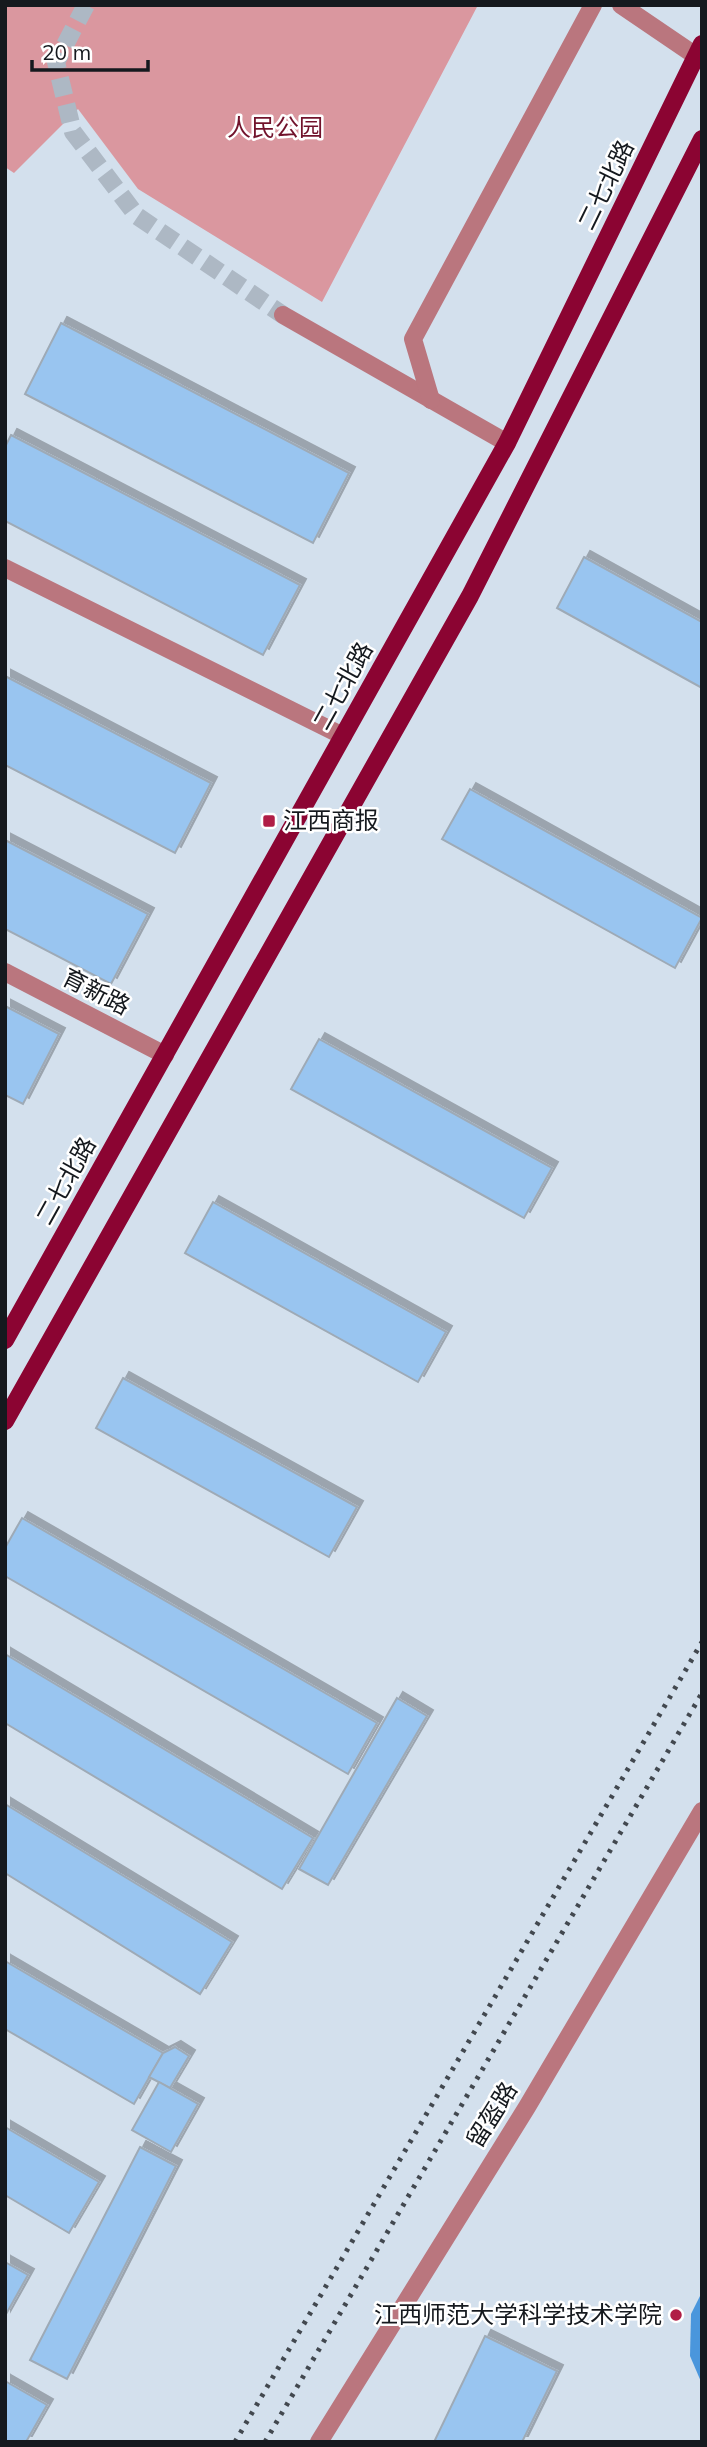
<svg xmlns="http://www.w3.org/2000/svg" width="707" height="2447" font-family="Mulish,'Noto Sans SC',sans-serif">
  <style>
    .green { fill: #da979f }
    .water { fill: #4a96dc }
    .building { fill: #99c5f0; stroke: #9eaab6; stroke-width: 2; filter: url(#shadow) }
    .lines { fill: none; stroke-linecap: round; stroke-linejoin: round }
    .minor-tunnel { stroke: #adb8c4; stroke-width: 18; stroke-dasharray: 18 9; stroke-linecap: butt }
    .minor { stroke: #ba767e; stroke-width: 18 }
    .major { stroke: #8b0432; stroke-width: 18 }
    .rail { stroke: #42484f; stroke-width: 5; stroke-dasharray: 3.5 7; stroke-linecap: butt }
    .poi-dot { fill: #b01d46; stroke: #fff; stroke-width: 2.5 }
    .labels { text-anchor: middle; stroke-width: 5; stroke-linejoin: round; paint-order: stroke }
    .park-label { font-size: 24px; fill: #71122b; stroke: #fff }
    .street-label { font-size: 24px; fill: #15191e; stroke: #fff }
    .poi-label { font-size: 24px; fill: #15191e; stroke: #fff; text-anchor: start }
  </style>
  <defs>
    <filter id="shadow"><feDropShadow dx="6" dy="-6" stdDeviation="0" flood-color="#0004"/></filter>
  </defs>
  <rect width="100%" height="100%" fill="#d3e0ed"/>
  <polygon class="green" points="5,5 478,5 322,302 138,189 78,109 14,173 5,167"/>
  <polygon class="water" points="702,2292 702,2384 690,2356 691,2314"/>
  <g class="building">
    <polygon points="61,323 349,473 313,543 25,394"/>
    <polygon points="11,435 300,585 263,655 5,521 5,447"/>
    <polygon points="584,557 702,622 702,688 557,608"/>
    <polygon points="5,676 211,783 175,853 5,765"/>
    <polygon points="470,789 702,918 675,968 442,839"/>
    <polygon points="5,840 148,914 111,984 5,929"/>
    <polygon points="5,1006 59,1034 23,1104 5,1095"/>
    <polygon points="319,1039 552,1168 524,1218 291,1089"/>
    <polygon points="213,1202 446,1332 418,1382 185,1253"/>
    <polygon points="123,1378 357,1507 329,1557 96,1428"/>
    <polygon points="22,1518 377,1723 348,1774 5,1576 5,1548"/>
    <polygon points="5,1654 313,1838 282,1889 5,1723"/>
    <polygon points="397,1698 427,1716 328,1885 299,1869"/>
    <polygon points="5,1804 232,1942 200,1994 5,1873"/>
    <polygon points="5,1961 163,2053 134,2104 5,2029"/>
    <polygon points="175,2047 189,2056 170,2088 149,2077 163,2053"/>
    <polygon points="159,2082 198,2104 171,2152 132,2130"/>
    <polygon points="5,2127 99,2182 69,2233 5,2195"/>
    <polygon points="140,2147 176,2166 67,2379 30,2360"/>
    <polygon points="5,2262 28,2275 5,2316"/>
    <polygon points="485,2336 557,2371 522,2442 434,2442"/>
    <polygon points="5,2381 47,2405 26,2442 5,2442"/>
  </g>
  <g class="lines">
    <polyline class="minor-tunnel" points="86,5 56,62 73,132 137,216 283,315"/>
    <g class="minor">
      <polyline points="621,5 696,56"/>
      <polyline points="283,315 507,443"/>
      <polyline points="431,400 413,339 593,5"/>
      <polyline points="5,568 343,736"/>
      <polyline points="5,972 165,1055"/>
      <polyline points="319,2442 527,2107 702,1811"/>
    </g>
    <g class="major">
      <polyline points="5,1340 507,443 702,44"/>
      <polyline points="5,1421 470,596 702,139"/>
    </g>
    <g class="rail">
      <polyline points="235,2442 702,1642"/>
      <polyline points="265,2442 702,1693"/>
    </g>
  </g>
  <g class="poi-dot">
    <rect x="262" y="814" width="14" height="14" rx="3.5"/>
    <circle cx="676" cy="2315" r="7"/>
  </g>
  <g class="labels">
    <g class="park-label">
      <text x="275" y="136">人民公园</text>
    </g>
    <g class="street-label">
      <text transform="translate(606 185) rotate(-64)" y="8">二七北路</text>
      <text transform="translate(343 686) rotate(-61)" y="8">二七北路</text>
      <text transform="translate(96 992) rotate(27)" y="8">育新路</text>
      <text transform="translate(66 1181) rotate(-61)" y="8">二七北路</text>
      <text transform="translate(492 2115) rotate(-58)" y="8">留盔路</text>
    </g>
    <g class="poi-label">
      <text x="283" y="829">江西商报</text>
      <text x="662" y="2323" text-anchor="end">江西师范大学科学技术学院</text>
    </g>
  </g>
  <rect width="707" height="2447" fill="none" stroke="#15191e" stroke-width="14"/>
  <path d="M32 60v10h116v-10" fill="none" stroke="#15191e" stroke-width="3.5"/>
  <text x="42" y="60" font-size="21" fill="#15191e" stroke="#ffffff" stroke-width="5" paint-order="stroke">20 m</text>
</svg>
